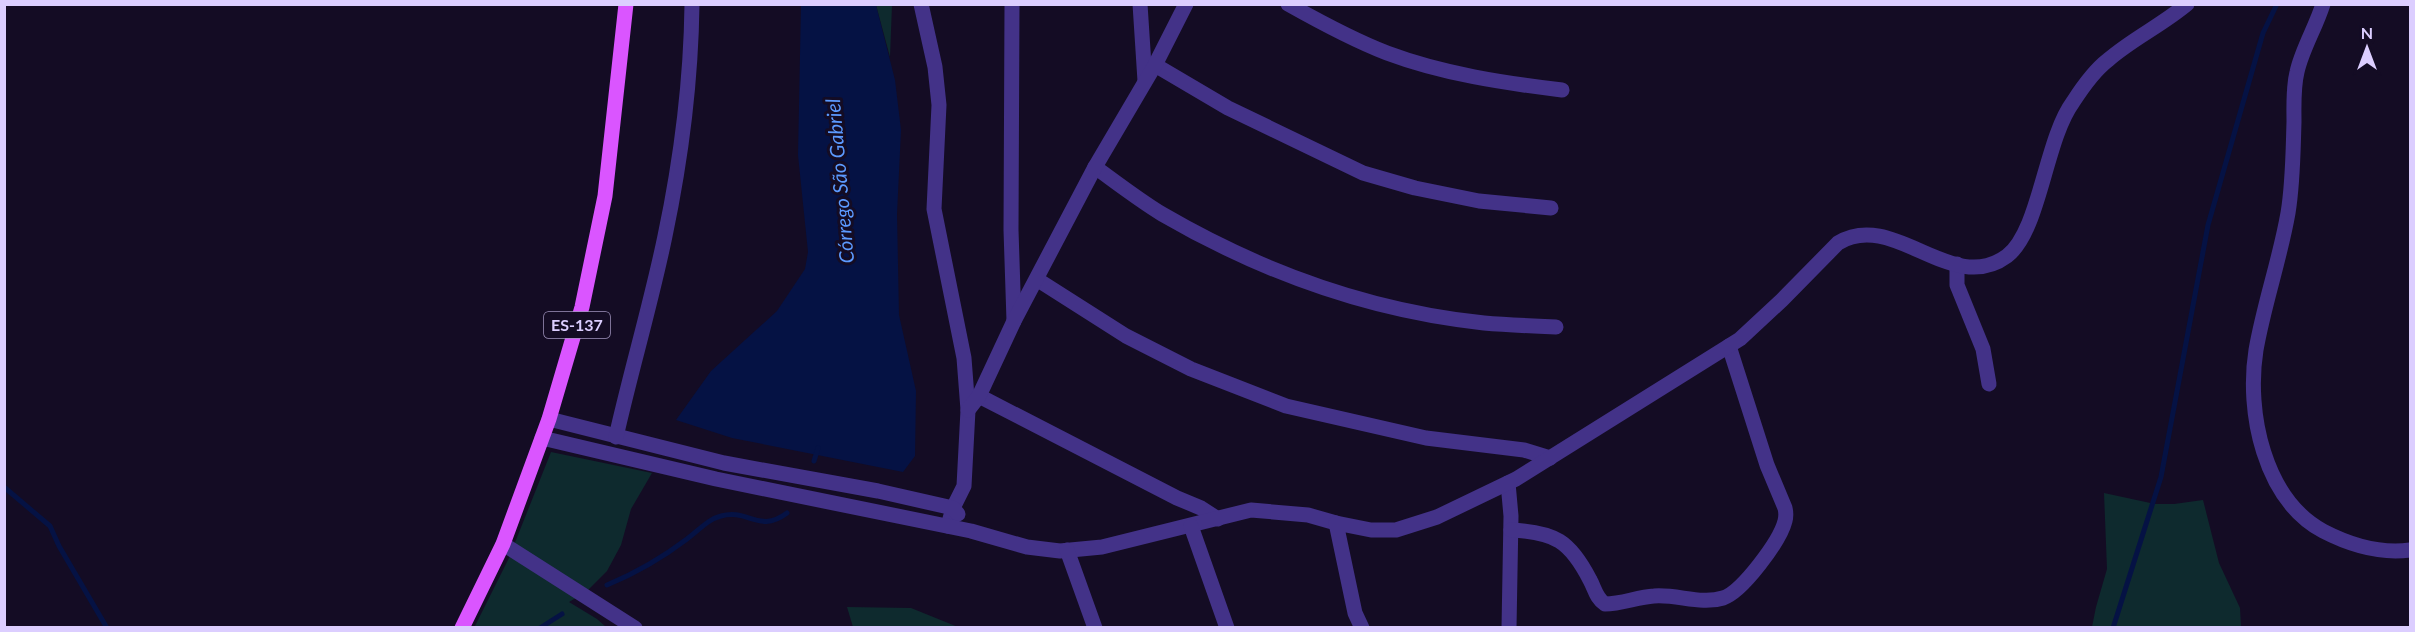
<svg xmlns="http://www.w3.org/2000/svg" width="2415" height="632" font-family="Lato,sans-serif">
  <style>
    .green { fill: #0e2a2e }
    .water { fill: #051244 }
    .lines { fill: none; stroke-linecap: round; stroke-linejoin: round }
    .stream { stroke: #051244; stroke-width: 5 }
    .minor { stroke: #433288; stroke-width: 15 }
    .major { stroke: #da55ff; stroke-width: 15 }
    .labels { text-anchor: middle; stroke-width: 6; stroke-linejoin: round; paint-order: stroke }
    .shield { fill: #140c24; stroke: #a094bd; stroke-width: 1.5 }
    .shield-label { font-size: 16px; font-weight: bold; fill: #dcceff }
    .water-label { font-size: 20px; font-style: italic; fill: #5c9aff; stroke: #140c24 }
  </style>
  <rect width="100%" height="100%" fill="#140c24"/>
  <g class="green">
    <polygon points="876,5 892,5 890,57"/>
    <polygon points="551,452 652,473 631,509 621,545 607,571 586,592 569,602 597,619 606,627 474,628 508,560"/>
    <polygon points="2104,493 2155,504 2174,504 2203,500 2219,563 2240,608 2241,627 2092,627 2096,607 2107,569"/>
    <polygon points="847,607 911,608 958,627 853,627"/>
  </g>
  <polygon class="water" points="801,5 876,5 895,80 901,130 897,214 899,315 916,391 915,456 903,472 732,438 676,420 711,371 777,311 805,269 808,252 798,155"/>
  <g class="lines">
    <g class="stream">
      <polyline points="814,461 818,448"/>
      <polyline points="4,487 50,526 59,546 107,628"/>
      <path d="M 607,585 C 636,573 662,558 687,539 C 698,531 708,519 721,516 C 748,508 759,534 787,513"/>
      <polyline points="540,628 562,614"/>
      <polyline points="2113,628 2161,477 2208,225 2263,33 2277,4"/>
    </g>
    <g class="minor">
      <polyline points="921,4 935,67 939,105 934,209 964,358 968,410 964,486 953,508 948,526"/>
      <polyline points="1012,4 1011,230 1014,321"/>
      <polyline points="1140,4 1145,81"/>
      <path d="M 1288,4 C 1320,22 1353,40 1387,53 C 1443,74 1504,83 1562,90"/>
      <path d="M 2323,4 C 2316,27 2302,49 2297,72 C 2293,88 2294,106 2294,122 C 2293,152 2293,183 2288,213 C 2280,259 2264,304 2256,350 C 2246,412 2264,499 2323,531 C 2350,545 2380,554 2410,550"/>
      <polyline points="1155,65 1228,108 1363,173 1415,188 1479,201 1551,208"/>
      <path d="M 1095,167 C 1117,183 1139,200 1162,214 C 1260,271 1370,311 1484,323 C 1508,325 1532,326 1556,327"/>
      <polyline points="1957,264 1957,285 1983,349 1989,384"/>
      <polyline points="1038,280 1126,336 1191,369 1286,406 1426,438 1524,450 1550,458"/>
      <polyline points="979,396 1177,498 1201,508 1218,519"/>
      <polyline points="968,410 979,396 1014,321 1095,167 1155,65 1186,4"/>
      <polyline points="549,419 724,463 878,491 953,508 958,514"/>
      <path d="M 616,437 C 631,370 651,304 665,236 C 681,160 691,83 692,4"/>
      <polyline points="542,438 716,479 971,531 1027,547 1060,551 1102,547 1251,510 1308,515 1336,523"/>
      <polyline points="1508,483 1511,516 1509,628"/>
      <polyline points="1191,526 1227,628"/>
      <path d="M 1511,530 C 1555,532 1570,541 1590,580 C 1595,589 1596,598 1605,604 C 1622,604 1637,597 1654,596 C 1677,594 1701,605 1723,598 C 1742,592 1780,541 1785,521 C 1786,517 1786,512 1785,508 L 1767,465 L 1729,346"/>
      <polyline points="503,544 635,628"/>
      <polyline points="1067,550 1095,628"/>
      <path d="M 1362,628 L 1355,613 L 1336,523 L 1371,530 L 1396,530 L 1437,517 L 1516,479 L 1740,339 L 1782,300 L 1838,243 C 1894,209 1952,297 2007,256 C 2040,231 2045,140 2073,102 C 2082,88 2095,70 2108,60 C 2132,39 2162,25 2187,4"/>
    </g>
    <polyline class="major" points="462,628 503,544 549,419 582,307 605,196 626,4"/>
  </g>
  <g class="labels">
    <rect class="shield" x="544" y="312" width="66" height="26" rx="4.5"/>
    <g class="shield-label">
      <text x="577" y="331">ES-137</text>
    </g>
    <g class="water-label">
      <text transform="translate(840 181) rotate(-95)" y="7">Córrego São Gabriel</text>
    </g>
  </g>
  <rect width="2415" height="632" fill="none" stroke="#dcceff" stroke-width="12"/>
  <g transform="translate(2367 48)" stroke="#140c24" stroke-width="4.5" paint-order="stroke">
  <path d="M0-4.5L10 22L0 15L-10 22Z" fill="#dcceff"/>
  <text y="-9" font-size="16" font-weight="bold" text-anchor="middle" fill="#dcceff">N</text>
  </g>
</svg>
